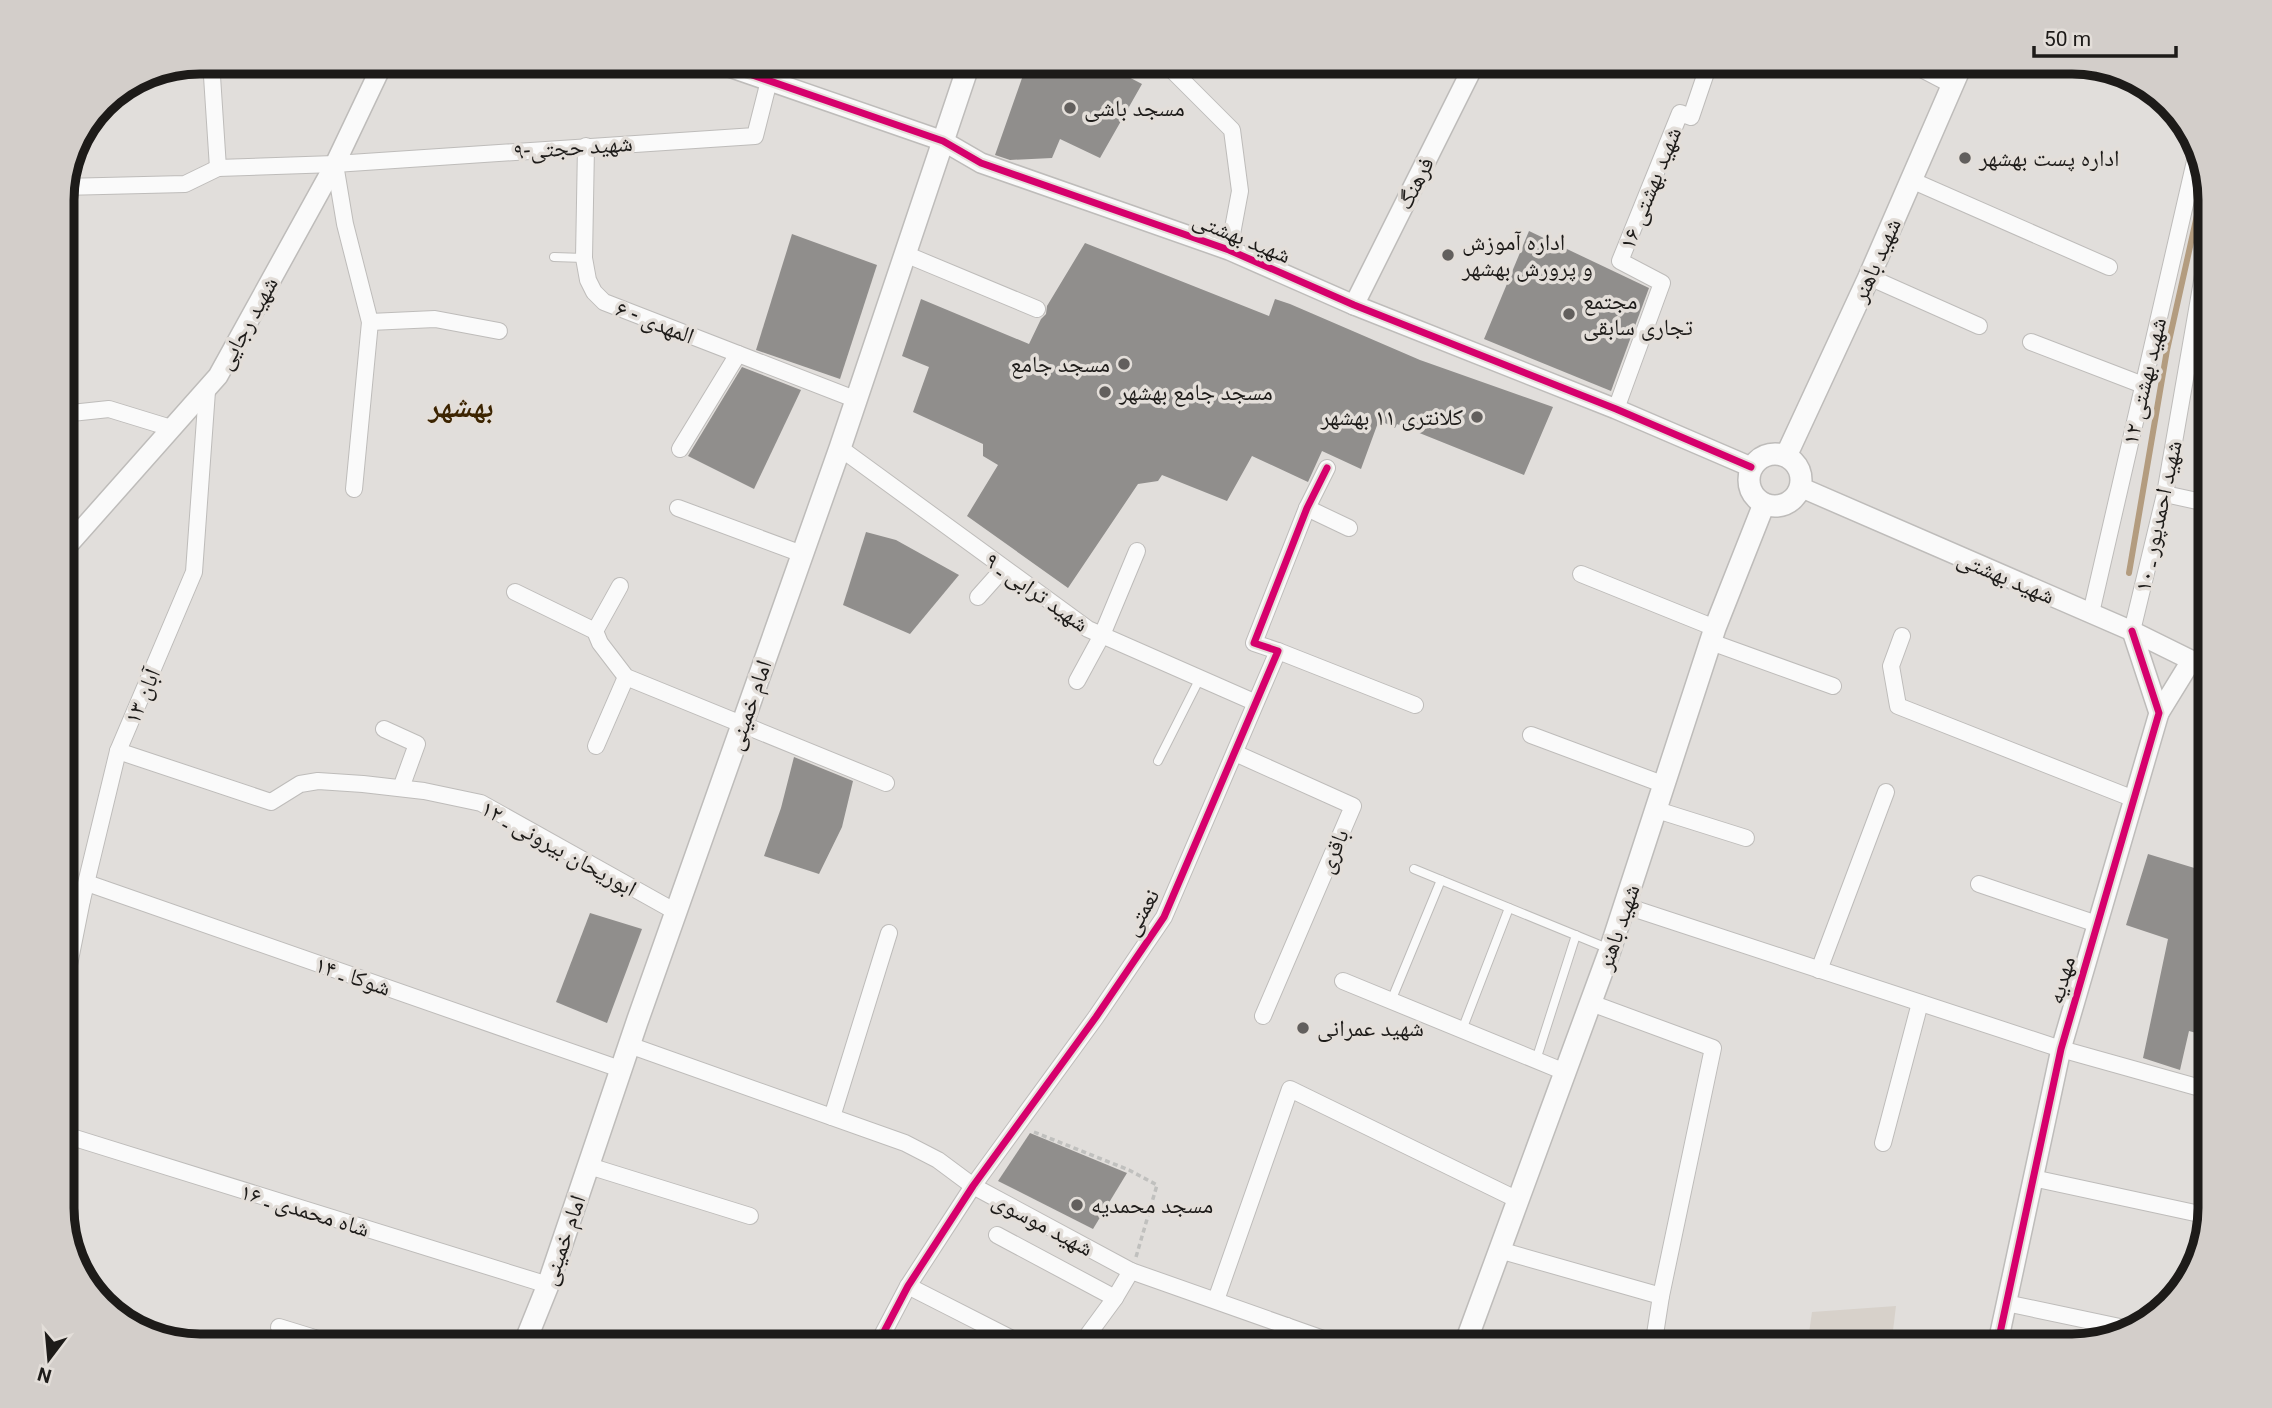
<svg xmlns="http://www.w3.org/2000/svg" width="2272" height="1408" font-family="Roboto,'Noto Naskh Arabic',sans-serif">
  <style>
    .built { fill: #d7d1ca }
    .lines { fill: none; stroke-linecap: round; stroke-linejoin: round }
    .stream { stroke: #b39c7f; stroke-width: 6 }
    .building { fill: #908e8c }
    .service-casing { stroke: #bebcba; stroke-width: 10 }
    .minor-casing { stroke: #bebcba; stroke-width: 18 }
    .tertiary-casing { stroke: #bebcba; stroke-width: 22 }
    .secondary-casing { stroke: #bebcba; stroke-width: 24 }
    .path { stroke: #c0c0be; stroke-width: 3.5; stroke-dasharray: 5 3.5; stroke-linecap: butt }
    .service { stroke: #fafafa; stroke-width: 8 }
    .minor { stroke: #fafafa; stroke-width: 16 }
    .tertiary { stroke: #fafafa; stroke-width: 19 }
    .secondary { stroke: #fafafa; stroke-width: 21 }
    .cycleway-casing { stroke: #e3ded9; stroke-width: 11 }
    .cycleway { stroke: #d6006c; stroke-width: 7 }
    .poi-dot { fill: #625f5d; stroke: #e3ded9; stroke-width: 2.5 }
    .labels { text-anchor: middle; stroke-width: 7; stroke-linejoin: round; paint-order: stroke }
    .poi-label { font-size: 23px; fill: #1d1b19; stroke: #e3ded9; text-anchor: start }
    .street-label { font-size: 23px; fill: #1d1b19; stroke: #e3ded9 }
    .district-label { font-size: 30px; font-weight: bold; fill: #3c2401; stroke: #e3ded9 }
    .rim { fill: none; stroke: #1d1b19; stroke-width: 9 }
  </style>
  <rect width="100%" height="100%" fill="#e1dedb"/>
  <polygon class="built" points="1896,1306 1891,1347 1807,1347 1812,1312"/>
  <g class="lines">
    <polyline class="stream" points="2129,573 2167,350 2206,175"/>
  </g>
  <g class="building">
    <polygon points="1028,61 1098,61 1142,84 1100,158 1060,139 1052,158 1010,160 995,155"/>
    <polygon points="1529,231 1649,288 1611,391 1484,339"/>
    <polygon points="792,234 877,265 840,379 756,350"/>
    <polygon points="1085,243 1269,316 1275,299 1290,304 1420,360 1553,407 1524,475 1397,424 1395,428 1379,420 1361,469 1322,451 1308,482 1252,456 1227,501 1162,475 1158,481 1138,484 1068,588 967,516 998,465 983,456 983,444 913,412 929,367 902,356 921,299 1029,344 1041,319 1046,314 1047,306"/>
    <polygon points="742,367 801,390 754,489 688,456"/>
    <polygon points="866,532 896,540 959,575 910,634 843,605"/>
    <polygon points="794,757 853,781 842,827 819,874 764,856 781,808"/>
    <polygon points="2148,854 2211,873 2211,1037 2189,1031 2180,1070 2143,1058 2168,939 2126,925"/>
    <polygon points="590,913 642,929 607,1023 556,1002"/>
    <polygon points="1030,1133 1127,1173 1093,1229 998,1181"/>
  </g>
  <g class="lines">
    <defs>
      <g id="service">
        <polyline points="554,257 584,258"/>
        <polyline points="1158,761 1200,678"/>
        <polyline points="1414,869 1607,948"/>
        <polyline points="1391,1001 1441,880"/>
        <polyline points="1462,1030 1509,908"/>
        <polyline points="1536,1060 1576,935"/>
      </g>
      <g id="minor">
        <polyline points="211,61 218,168 335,164 755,136 774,61"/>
        <polyline points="898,61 914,67"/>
        <polyline points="1163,61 1232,130 1240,191 1229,250"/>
        <polyline points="1906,61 1952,85"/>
        <polyline points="586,146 584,258 588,280 594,292 604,302 857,400"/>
        <polyline points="335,164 345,224 370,322 354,489"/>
        <polyline points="1911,180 2109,267"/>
        <polyline points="62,187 185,184 218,168"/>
        <polyline points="905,254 1037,309"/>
        <polyline points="1869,277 1979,326"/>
        <polyline points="370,322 435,319 499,331"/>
        <polyline points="2031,342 2143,385"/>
        <polyline points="1616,409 1662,283 1620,261 1680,113 1691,117 1710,61"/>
        <polyline points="62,414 109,409 171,428"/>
        <polyline points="840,448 1088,629 1254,702"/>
        <polyline points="680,449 738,354"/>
        <polyline points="2165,494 2211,504"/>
        <polyline points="678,508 802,554"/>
        <polyline points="1307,508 1349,528"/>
        <polyline points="1581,574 1715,628"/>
        <polyline points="515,592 595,631 600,643 626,677 886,783"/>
        <polyline points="978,597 1003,569"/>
        <polyline points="2091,613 2198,148"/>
        <polyline points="595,631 620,586"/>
        <polyline points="2132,631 2165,494 2210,235"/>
        <polyline points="1902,636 1891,666 1898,706 2134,799"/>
        <polyline points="1711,642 1833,686"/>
        <polyline points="1278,651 1415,705"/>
        <polyline points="1077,681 1102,635 1137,551"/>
        <polyline points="384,729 417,744 401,788"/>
        <polyline points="1531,735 1665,785"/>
        <polyline points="596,746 626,677"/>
        <polyline points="118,751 271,802 300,784 318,781 363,784 424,791 481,803 676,912"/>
        <polyline points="1235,753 1353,806 1263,1016"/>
        <polyline points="1657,810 1746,838"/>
        <polyline points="87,883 620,1069"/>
        <polyline points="1979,884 2097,924"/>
        <polyline points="62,892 82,900"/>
        <polyline points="1626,906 2061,1049 2211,1091"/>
        <polyline points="1819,970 1886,792"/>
        <polyline points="1343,981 1565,1072"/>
        <polyline points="62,1000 82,900 118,751 194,572 207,391"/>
        <polyline points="1591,1003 1713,1048 1661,1296 1653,1347"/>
        <polyline points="629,1045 905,1143 938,1160 973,1186 1131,1271 1346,1347"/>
        <polyline points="832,1117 889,933"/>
        <polyline points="62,1134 548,1285"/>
        <polyline points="1883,1143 1920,1003"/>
        <polyline points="589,1166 750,1216"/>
        <polyline points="2033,1178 2195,1213"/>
        <polyline points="997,1235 1115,1298"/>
        <polyline points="1499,1250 1661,1296"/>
        <polyline points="908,1286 1028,1347"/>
        <polyline points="1216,1300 1290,1089 1518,1200"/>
        <polyline points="2006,1303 2134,1330"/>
        <polyline points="279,1327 344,1347"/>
        <polyline points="876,1347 908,1286 973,1186 1096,1017 1164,917 1278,651 1254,643 1307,508 1327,468"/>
        <polyline points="1079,1347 1115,1298 1131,1271"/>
        <polyline points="1278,1347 1287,1326"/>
      </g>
      <g id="tertiary">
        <polyline points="712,61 943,141 981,163 1229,250 1354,305 1616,409 1751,467"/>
        <polyline points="1354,305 1476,61"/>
        <polyline points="1800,487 2132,631 2211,670"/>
        <polyline points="62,552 218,376 335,164 384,61"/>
        <polyline points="2159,713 2191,661"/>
        <polyline points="1997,1347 2061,1049 2159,713 2132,631"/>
      </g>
      <g id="secondary">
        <circle cx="1775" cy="480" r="26"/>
        <polyline points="1786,456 1869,277 1963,61"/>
        <polyline points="523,1347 548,1285 637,1022 840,448 970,61"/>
        <polyline points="1464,1347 1610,950 1715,628 1764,504"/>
      </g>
    </defs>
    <use href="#service" class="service-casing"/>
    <use href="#minor" class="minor-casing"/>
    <use href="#tertiary" class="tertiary-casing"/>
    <use href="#secondary" class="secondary-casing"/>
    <polyline class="path" points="1034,1132 1129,1170 1157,1185 1136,1257"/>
    <use href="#service" class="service"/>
    <use href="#minor" class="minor"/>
    <use href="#tertiary" class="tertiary"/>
    <use href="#secondary" class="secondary"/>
    <defs>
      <g id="cycleway">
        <polyline points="712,61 943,141 981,163 1229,250 1354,305 1616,409 1751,467"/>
        <polyline points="876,1347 908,1286 973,1186 1096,1017 1164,917 1278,651 1254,643 1307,508 1327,468"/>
        <polyline points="1997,1347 2061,1049 2159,713 2132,631"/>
      </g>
    </defs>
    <use href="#cycleway" class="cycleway-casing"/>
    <use href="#cycleway" class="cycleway"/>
  </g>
  <g class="poi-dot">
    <circle cx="1070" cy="108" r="7"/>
    <circle cx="1965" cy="158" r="7"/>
    <circle cx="1448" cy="255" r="7"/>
    <circle cx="1569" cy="314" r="7"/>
    <circle cx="1124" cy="364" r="7"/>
    <circle cx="1105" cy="392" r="7"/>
    <circle cx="1477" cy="417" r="7"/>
    <circle cx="1303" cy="1028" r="7"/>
    <circle cx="1077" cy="1205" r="7"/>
  </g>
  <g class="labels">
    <g class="poi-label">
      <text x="1084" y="116">مسجد باشی</text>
      <text x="1979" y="166">اداره پست بهشهر</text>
      <text x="1462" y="250">اداره آموزش<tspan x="1462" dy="26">و پرورش بهشهر</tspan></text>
      <text x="1583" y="309">مجتمع<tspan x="1583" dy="26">تجاری سابقی</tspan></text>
      <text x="1110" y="372" text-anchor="end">مسجد جامع</text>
      <text x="1119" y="400">مسجد جامع بهشهر</text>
      <text x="1463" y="425" text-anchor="end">کلانتری ۱۱ بهشهر</text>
      <text x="1317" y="1036">شهید عمرانی</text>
      <text x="1091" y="1213">مسجد محمدیه</text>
    </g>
    <g class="street-label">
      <text transform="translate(573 147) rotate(-4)" y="8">شهید حجتی-۹</text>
      <text transform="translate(1415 183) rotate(-63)" y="8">فرهنگ</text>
      <text transform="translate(1650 188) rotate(-68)" y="8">شهید بهشتی ۱۶</text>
      <text transform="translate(1242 237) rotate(22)" y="8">شهید بهشتی</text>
      <text transform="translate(1876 260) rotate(-66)" y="8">شهید باهنر</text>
      <text transform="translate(655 322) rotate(21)" y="8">المهدی - ۶</text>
      <text transform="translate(247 323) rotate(-61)" y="8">شهید رجایی</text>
      <text transform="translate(2144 381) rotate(-77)" y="8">شهید بهشتی ۱۲</text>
      <text transform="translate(2158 516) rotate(-78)" y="8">شهید احمدپور ـ ۱۰</text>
      <text transform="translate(2006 577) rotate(23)" y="8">شهید بهشتی</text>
      <text transform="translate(1037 592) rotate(35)" y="8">شهید ترابی ـ ۹</text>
      <text transform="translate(142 696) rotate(-67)" y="8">۱۳ آبان</text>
      <text transform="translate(749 705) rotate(-71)" y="8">امام خمینی</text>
      <text transform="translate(559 848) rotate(29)" y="8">ابوریحان بیرونی ـ ۱۲</text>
      <text transform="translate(1333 851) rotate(-67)" y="8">باقری</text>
      <text transform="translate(1141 912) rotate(-60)" y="8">نعمتی</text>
      <text transform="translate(1618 927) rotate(-71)" y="8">شهید باهنر</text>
      <text transform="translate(353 976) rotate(19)" y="8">شوکا ـ ۱۴</text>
      <text transform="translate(2061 980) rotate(-74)" y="8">مهدیه</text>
      <text transform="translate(305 1210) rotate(17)" y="8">شاه محمدی ـ ۱۶</text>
      <text transform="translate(1043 1224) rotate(28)" y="8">شهید موسوی</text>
      <text transform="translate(563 1240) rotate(-71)" y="8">امام خمینی</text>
    </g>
    <g class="district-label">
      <text x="461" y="417">بهشهر</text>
    </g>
  </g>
  <path d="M0 0H2272V1408H0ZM200 74H2072A126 126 0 0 1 2198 200V1208A126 126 0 0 1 2072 1334H200A126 126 0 0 1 74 1208V200A126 126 0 0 1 200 74Z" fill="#d3ceca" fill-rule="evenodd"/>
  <path class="rim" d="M200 74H2072A126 126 0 0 1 2198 200V1208A126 126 0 0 1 2072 1334H200A126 126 0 0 1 74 1208V200A126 126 0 0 1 200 74Z"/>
  <g transform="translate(49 1359) rotate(196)" stroke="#e3ded9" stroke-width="5" paint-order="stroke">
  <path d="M0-5L12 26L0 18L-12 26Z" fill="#1d1b19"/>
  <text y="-10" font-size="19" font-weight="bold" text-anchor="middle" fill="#1d1b19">N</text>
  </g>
  <path d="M2034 46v10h142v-10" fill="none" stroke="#1d1b19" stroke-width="3.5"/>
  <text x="2044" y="46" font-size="21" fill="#1d1b19" stroke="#e3ded9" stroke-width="5" paint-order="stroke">50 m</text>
</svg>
